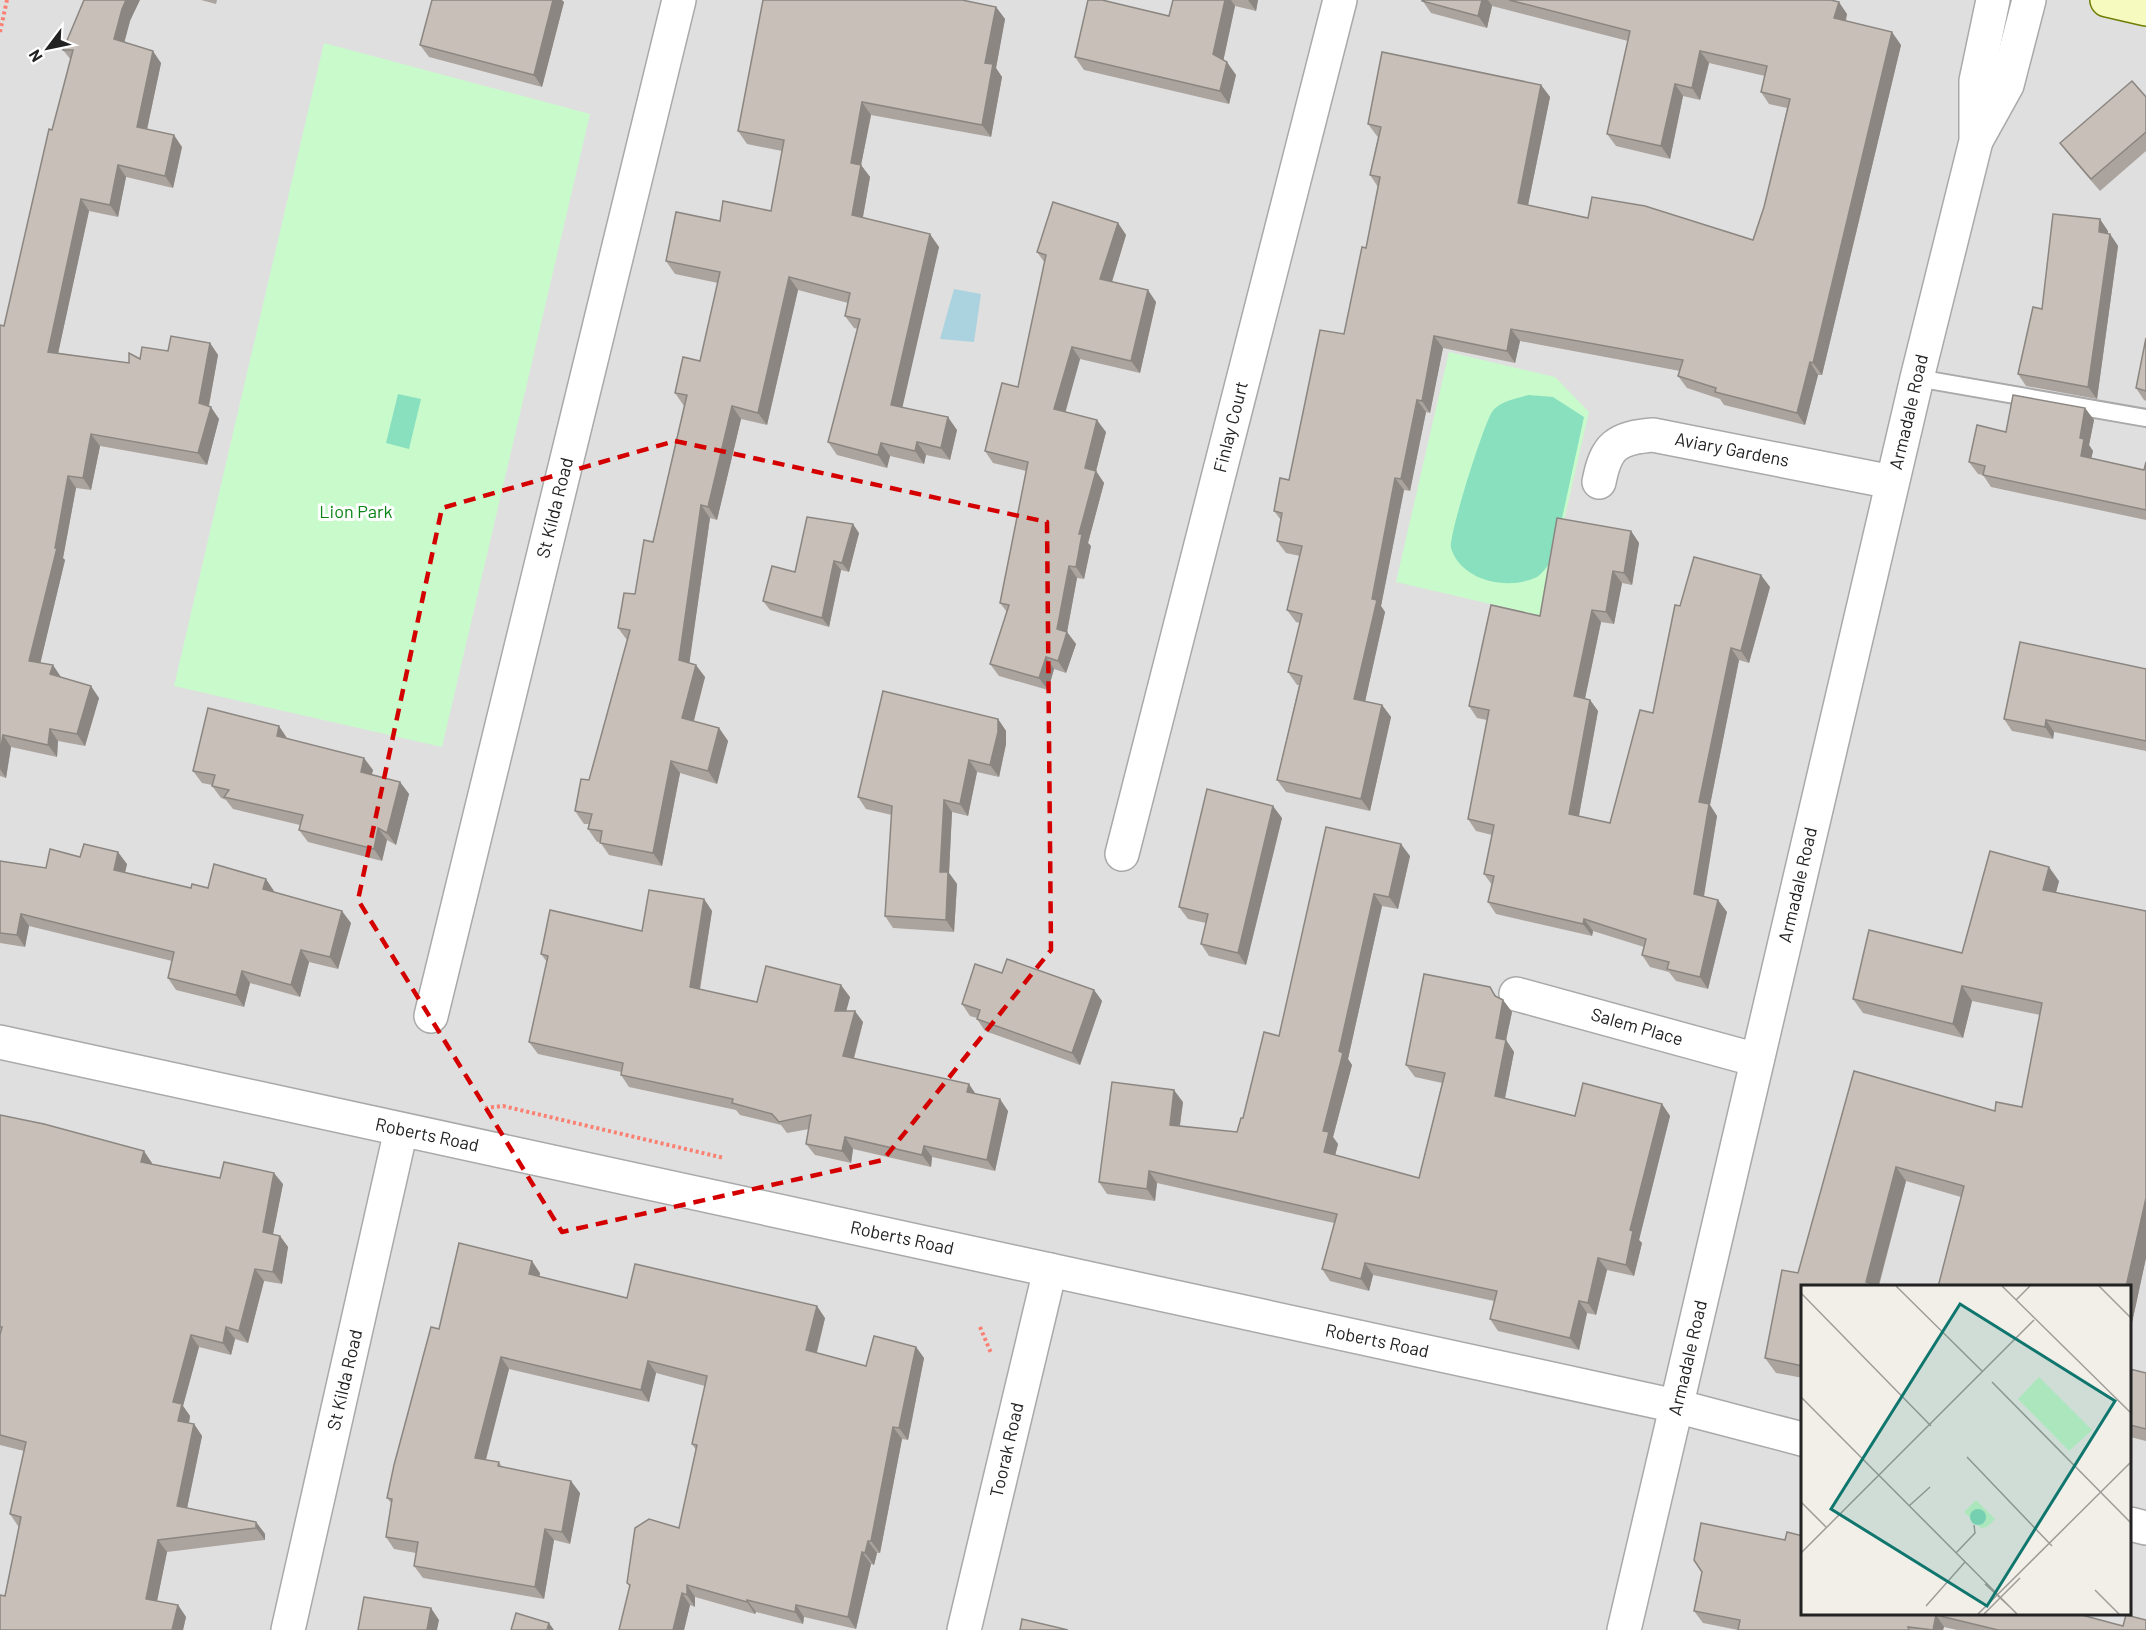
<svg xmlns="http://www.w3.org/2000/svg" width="2146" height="1630" font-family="Barlow,sans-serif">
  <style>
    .residential { fill: #e0dfdf; fill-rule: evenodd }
    .park { fill: #c8facc }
    .pitch { fill: #88e0be }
    .water { fill: #aad3df }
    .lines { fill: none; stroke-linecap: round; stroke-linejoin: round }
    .lane-casing { stroke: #a9a9a9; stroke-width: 20 }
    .street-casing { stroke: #a9a9a9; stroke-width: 36 }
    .secondary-casing { stroke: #707d05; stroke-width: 36 }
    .path { stroke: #fa8072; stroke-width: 4; stroke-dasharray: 3 3; stroke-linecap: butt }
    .lane { stroke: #fff; stroke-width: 16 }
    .street { stroke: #fff; stroke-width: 33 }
    .secondary { stroke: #f7fabf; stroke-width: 33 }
    .wall { fill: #aba49e }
    .shaded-wall { fill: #8b8681 }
    .building { fill: #c7bfb8; stroke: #8b8681; stroke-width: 1.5 }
    .marked { fill: none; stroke: #d40000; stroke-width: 4.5; stroke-dasharray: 12 8; stroke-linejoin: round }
    .labels { text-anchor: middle; stroke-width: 6; stroke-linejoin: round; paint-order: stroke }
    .street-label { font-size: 18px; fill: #222; stroke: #fff }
    .park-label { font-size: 18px; fill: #0c8416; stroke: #fff }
    .inset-road { fill: none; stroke: #9f9d99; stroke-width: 1.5 }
    .view { fill: #0f766e; fill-opacity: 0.15; stroke: #0f766e; stroke-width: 3 }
    .inset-edge { fill: none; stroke: #222; stroke-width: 3 }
  </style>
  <rect width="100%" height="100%" fill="#f2efe9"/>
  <path class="residential" d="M 0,0 L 2146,0 L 2146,1630 L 0,1630 ZM 1802,1286 L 2130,1286 L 2130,1614 L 1802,1614 Z"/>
  <g class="park">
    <polygon points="324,43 590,114 442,747 174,686"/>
    <polygon points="1449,352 1555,377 1589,412 1542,616 1396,582"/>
  </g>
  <g class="pitch">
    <polygon points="398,394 421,399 409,449 386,443"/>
    <path d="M 1529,395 L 1553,397 L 1584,417 L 1553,560 C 1548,565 1542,574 1537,577 C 1508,591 1461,581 1451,548 C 1448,537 1483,426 1492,412 C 1498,402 1517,398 1529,395 Z"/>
  </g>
  <polygon class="water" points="954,289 981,294 974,342 940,339"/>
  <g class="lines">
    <defs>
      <polyline id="lane" points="1917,378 2146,418"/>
      <g id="street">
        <polyline points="1977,139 2007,85 2029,0"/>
        <path d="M 1599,482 C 1606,446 1616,438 1653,435 L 1892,482"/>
        <polyline points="1122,854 1340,0"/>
        <polyline points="1516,994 1757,1060"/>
        <polyline points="431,1016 679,0"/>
        <polyline points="0,1042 1676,1406 1802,1439"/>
        <polyline points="2130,1524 2146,1528"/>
        <polyline points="288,1630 401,1130"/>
        <polyline points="964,1630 1050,1270"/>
        <polyline points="1624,1630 1917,378 1976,141 1976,81 1993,0"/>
      </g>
      <polyline id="secondary" points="2107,0 2146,9"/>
    </defs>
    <use href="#lane" class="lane-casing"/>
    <use href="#street" class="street-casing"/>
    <use href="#secondary" class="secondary-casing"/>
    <g class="path">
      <polyline points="0,32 7,0"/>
      <polyline points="485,1108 503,1106 724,1158"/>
      <polyline points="980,1327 991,1353"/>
    </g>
    <use href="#lane" class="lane"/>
    <use href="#street" class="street"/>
    <use href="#secondary" class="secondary"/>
  </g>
  <g class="wall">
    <polygon points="201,0 217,0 216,4"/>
    <polygon points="1173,0 1258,0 1256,11 1235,6 1223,60 1236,75 1229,104 1084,70 1075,57 1169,16"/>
    <polygon points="1422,0 1831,0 1847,14 1846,21 1901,45 1822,375 1818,375 1805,425 1724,405 1720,399 1687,388 1678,376 1680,371 1520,341 1515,363 1443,348 1430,413 1426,412 1410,491 1404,490 1381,606 1385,612 1365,701 1382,705 1391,717 1370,811 1286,792 1277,780 1299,685 1297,685 1288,672 1300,623 1296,622 1287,610 1300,556 1286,553 1277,541 1281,520 1274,511 1289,480 1344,334 1366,248 1378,187 1370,175 1378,137 1377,136 1368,124 1541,85 1550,97 1528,205 1588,218 1753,240 1764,207 1787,108 1769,104 1761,92 1765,76 1709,63 1700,100 1683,96 1670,159 1616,146 1607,134 1628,41 1492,6 1487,28 1431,13"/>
    <polygon points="564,2 542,87 429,57 420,45"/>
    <polygon points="996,7 1005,19 996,68 1002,77 991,137 871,115 861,165 870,177 863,217 939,247 902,407 957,430 950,460 926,455 924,464 890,456 887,468 837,455 828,442 858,329 854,328 845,316 848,303 798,290 767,425 741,419 717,520 710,518 689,663 705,677 694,721 719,728 728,741 717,784 680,773 662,866 609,855 600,842 597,842 588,829 589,824 584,824 575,811 589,780 627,640 618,628 635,594 653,542 684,406 675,393 700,361 718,283 675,274 666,261 720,221 771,211 782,151 747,144 738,131"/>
    <polygon points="130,21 124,43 161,63 147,129 182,147 173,188 126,177 118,217 89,211 58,353 129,363 168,351 210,343 218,355 209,406 219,419 207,465 100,446 91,490 76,488 63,558 65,560 40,663 61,677 99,698 85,746 58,741 57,757 11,747 6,778 0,776 0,325 4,326 52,130 71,60 63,50"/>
    <polygon points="2146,97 2146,151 2100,191 2069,155 2060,143"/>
    <polygon points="1118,223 1126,235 1112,282 1156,302 1140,373 1080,359 1065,412 1106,432 1096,471 1104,483 1088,543 1091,546 1084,579 1077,578 1067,632 1076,644 1066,673 1054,669 1048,690 999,676 990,664 1007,612 1000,603 1026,471 993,463 985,451 1018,387 1045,263 1037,252"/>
    <polygon points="2108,231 2108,234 2110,234 2118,246 2097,399 2026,386 2018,374 2042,309"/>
    <polygon points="2146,338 2146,401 2144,400 2136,388"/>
    <polygon points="2085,408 2094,420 2089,445 2093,451 2091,459 2144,470 2146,462 2146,520 1991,487 1983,475 1978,474 1969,462 2006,432"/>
    <polygon points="1631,531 1639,543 1632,585 1622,583 1614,624 1601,622 1585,698 1590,700 1598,711 1579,816 1610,823 1653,713 1680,606 1770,587 1749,663 1739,660 1710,805 1717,816 1704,897 1727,912 1708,989 1676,981 1669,972 1650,967 1642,955 1644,947 1593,931 1592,936 1496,914 1488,902 1492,885 1484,874 1492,835 1476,831 1468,819 1487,720 1477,718 1469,706 1540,616"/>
    <polygon points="859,533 849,572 841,570 829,627 770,610 763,601 795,572"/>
    <polygon points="2146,669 2146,751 2054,732 2053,739 2012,731 2004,719"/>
    <polygon points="998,719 1006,731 1006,744 999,777 977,772 968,816 952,812 949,873 957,884 954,932 893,928 885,916 892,815 866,809 858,797"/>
    <polygon points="287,738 373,770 372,774 400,782 409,794 396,845 387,840 382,861 308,842 299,830 300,825 233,809 226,800 221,798 212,786 212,785 202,783 193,771"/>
    <polygon points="1282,818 1246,965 1209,956 1201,944 1206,923 1188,919 1179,907"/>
    <polygon points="1326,827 1410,856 1398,909 1382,906 1348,1059 1352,1065 1333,1137 1338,1144 1335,1155 1419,1178 1442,1083 1415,1077 1406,1065 1490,987 1496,996 1503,1000 1512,1012 1506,1040 1514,1052 1505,1098 1575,1116 1662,1104 1670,1116 1639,1240 1642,1243 1634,1276 1607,1270 1596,1315 1587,1313 1579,1350 1498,1331 1490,1319 1494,1301 1373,1275 1369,1291 1330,1281 1322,1269 1334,1223 1157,1183 1155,1201 1107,1194 1099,1182 1183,1102 1180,1126 1237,1132 1279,1036"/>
    <polygon points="80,857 127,864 125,872 191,888 274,891 274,892 351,923 338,969 309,962 300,997 250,983 244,1007 176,990 168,978 172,961 29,926 25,947 0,943 0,861 46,868"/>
    <polygon points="2059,881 2056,892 2146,911 2146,1258 2130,1332 2130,1287 1961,1197 1906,1181 1879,1286 1803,1287 1803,1378 1776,1373 1765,1358 1798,1273 1854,1071 1995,1111 2022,1107 2040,1015 1972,1001 1963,1038 1863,1013 1853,999 1962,953"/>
    <polygon points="704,899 712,911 700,990 757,1002 850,997 846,1011 863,1022 854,1059 975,1093 1008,1111 995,1171 932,1157 931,1167 853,1149 851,1163 815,1155 806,1144 809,1129 787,1133 781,1125 740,1115 736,1110 629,1087 621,1075 621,1072 538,1054 529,1042 547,962 541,954 642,931"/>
    <polygon points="1002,973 1094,990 1102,1001 1080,1065 985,1031 977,1019 977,1018 970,1016 962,1004"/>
    <polygon points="0,1115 152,1163 152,1164 220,1178 283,1184 273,1234 280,1236 288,1247 282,1284 264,1281 248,1343 235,1339 231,1355 199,1347 183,1406 190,1416 189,1423 194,1424 202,1436 187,1508 256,1522 265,1534 265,1540 167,1552 157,1601 178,1605 186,1617 183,1630 0,1630 5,1596 19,1526 18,1526 10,1514 24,1451 0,1445"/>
    <polygon points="540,1273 539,1277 627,1298 825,1318 817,1353 866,1366 916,1347 924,1358 908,1440 902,1439 880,1553 877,1553 874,1565 871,1564 856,1629 804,1617 803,1624 756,1612 755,1614 695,1597 695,1607 690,1605 684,1630 619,1630 630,1587 627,1583 679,1528 696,1450 692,1444 705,1386 656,1373 649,1402 509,1369 486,1460 499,1462 502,1467 580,1493 570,1544 554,1540 544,1599 423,1578 414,1566 416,1553 394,1549 386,1537 392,1504 387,1498 439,1329"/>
    <polygon points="2130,1369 2146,1373 2146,1441 2130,1437"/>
    <polygon points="1785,1540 1803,1614 2078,1614 2123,1626 2146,1630 1957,1630 1944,1627 1943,1630 1738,1630 1703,1623 1694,1611"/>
  </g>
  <g class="shaded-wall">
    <polygon points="126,0 140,0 130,21 122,51 114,39 122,9"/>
    <polygon points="553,0 562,0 564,2 542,87 534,75"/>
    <polygon points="1225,0 1231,0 1235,6 1222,67 1213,54"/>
    <polygon points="1248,0 1258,0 1256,11"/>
    <polygon points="1482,0 1488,0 1492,6 1487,28 1478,16"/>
    <polygon points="1839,2 1847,14 1843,30 1834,18"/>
    <polygon points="996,7 1005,19 996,68 1002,77 991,137 982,125 985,63"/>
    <polygon points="1892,32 1901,45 1822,375 1813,363"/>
    <polygon points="153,51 161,63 145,139 137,127"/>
    <polygon points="1700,51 1709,63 1700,100 1692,88"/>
    <polygon points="1227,62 1236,75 1229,104 1220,91"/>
    <polygon points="1675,84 1683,96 1670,159 1661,146"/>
    <polygon points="1541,85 1550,97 1526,215 1518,203"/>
    <polygon points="862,102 871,115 861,165 870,177 861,227 852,215 851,163"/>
    <polygon points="174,135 182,147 173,188 165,176"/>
    <polygon points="118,165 126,177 118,217 110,205"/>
    <polygon points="81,199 89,211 56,363 48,352"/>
    <polygon points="2100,219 2108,231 2107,244 2099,232"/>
    <polygon points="1118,223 1126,235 1109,291 1100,279"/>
    <polygon points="930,234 939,247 900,418 891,405"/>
    <polygon points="2110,234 2118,246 2097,399 2088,387"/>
    <polygon points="789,277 798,290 767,425 758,413"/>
    <polygon points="1148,290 1156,302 1140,373 1131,361"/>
    <polygon points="1511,329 1520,341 1515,363 1507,351"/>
    <polygon points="1434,336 1443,348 1430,413 1422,401"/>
    <polygon points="210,343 218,355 207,415 199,403"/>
    <polygon points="1072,347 1080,359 1063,421 1054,409"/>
    <polygon points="1810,362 1818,375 1805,425 1797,413"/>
    <polygon points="1417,400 1426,412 1410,491 1401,479"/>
    <polygon points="732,406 741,419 717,520 708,507"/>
    <polygon points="211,407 219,419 207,465 198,453"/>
    <polygon points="2085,408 2094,420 2089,445 2093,451 2089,468 2081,456 2080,438"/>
    <polygon points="948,417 957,430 950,460 941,448"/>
    <polygon points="1097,420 1106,432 1096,471 1104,483 1088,543 1091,546 1084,579 1076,567 1085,468"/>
    <polygon points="91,434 100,446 91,490 83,478"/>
    <polygon points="917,442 926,455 924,464 915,451"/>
    <polygon points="881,443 890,456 887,468 878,455"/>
    <polygon points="68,476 76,488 63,558 65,560 38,673 29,661 55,548"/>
    <polygon points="1395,478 1404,490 1381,606 1385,612 1363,711 1354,699"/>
    <polygon points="701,505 710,518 688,673 679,660"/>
    <polygon points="853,524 859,533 849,572 842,563"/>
    <polygon points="1631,531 1639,543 1632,585 1624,573"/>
    <polygon points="834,561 841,570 829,627 822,618"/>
    <polygon points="1069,566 1077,578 1067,632 1076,644 1066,673 1058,661 1057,629"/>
    <polygon points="1613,571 1622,583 1614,624 1606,612"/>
    <polygon points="1761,575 1770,587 1749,663 1741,651"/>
    <polygon points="1592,610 1601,622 1583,708 1574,696"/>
    <polygon points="1731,648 1739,660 1710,805 1717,816 1702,906 1694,894 1699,802"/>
    <polygon points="1046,657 1054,669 1048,690 1039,678"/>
    <polygon points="53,665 61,677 50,674"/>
    <polygon points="696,665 705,677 691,731 682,718"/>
    <polygon points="91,686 99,698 85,746 77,734"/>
    <polygon points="1590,700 1598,711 1577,826 1569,814"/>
    <polygon points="1382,705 1391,717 1370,811 1361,799"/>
    <polygon points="998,719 1006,731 1006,744 999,777 990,765"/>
    <polygon points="2046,720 2054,732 2053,739 2045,727"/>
    <polygon points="279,726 287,738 277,736"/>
    <polygon points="719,728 728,741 717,784 708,771"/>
    <polygon points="50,729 58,741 57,757 48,745"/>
    <polygon points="3,735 11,747 6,778 0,769 0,753"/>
    <polygon points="364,758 373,770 369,784 361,772"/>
    <polygon points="969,760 977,772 968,816 960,804"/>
    <polygon points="671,761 680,773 662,866 653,853"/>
    <polygon points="400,782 409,794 396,845 387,833"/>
    <polygon points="944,800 952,812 949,873 957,884 954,932 946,920 940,872"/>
    <polygon points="1273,806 1282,818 1246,965 1238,953"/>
    <polygon points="378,828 387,840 382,861 374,849"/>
    <polygon points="1401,844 1410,856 1398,909 1389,897"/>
    <polygon points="118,852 127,864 123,882 114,870"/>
    <polygon points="2049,867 2059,881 2053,904 2043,890"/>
    <polygon points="266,879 274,891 272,901 263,889"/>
    <polygon points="1374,894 1382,906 1348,1059 1352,1065 1333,1137 1338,1144 1333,1164 1324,1152 1323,1131 1339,1051"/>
    <polygon points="704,899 712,911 698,999 690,987"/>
    <polygon points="1718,900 1727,912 1708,989 1700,977"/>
    <polygon points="342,911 351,923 338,969 330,957"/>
    <polygon points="21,914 29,926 25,947 17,935"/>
    <polygon points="1584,919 1593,931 1592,936 1583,924"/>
    <polygon points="301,950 309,962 300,997 291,985"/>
    <polygon points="242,971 250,983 244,1007 236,995"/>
    <polygon points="841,985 850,997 843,1023 835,1011"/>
    <polygon points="1962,986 1972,1001 1963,1038 1953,1024"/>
    <polygon points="1490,987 1498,999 1503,1000 1512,1012 1506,1040 1514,1052 1503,1108 1495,1096 1496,1038"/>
    <polygon points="1094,990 1102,1001 1080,1065 1072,1053"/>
    <polygon points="855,1011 863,1022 851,1068 843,1056"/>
    <polygon points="969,1084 977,1096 967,1092"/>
    <polygon points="1174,1090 1183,1102 1178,1137 1170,1125"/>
    <polygon points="1000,1099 1008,1111 995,1171 987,1160"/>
    <polygon points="1662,1104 1670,1116 1639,1240 1642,1243 1634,1276 1626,1265 1630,1230"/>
    <polygon points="845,1137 853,1149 851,1163 842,1151"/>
    <polygon points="924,1146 932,1157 931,1167 922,1155"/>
    <polygon points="144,1151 152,1163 150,1174 141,1162"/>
    <polygon points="1896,1167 1906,1181 1878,1287 1866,1282"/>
    <polygon points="1149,1171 1157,1183 1155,1201 1147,1189"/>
    <polygon points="274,1173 283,1184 271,1244 263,1232"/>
    <polygon points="2146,1198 2146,1258 2130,1332 2130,1287 2126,1287"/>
    <polygon points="280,1236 288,1247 282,1284 273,1272"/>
    <polygon points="1598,1258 1607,1270 1596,1315 1588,1303"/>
    <polygon points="532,1261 540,1273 537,1286 529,1274"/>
    <polygon points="1365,1263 1373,1275 1369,1291 1361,1279"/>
    <polygon points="255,1269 264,1281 248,1343 239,1331"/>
    <polygon points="1579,1301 1587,1313 1579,1350 1570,1338"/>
    <polygon points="817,1306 825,1318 814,1362 806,1350"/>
    <polygon points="226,1327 235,1339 231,1355 223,1343"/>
    <polygon points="191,1335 199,1347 183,1406 190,1416 187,1433 178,1421 173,1402"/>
    <polygon points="916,1347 924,1358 908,1440 899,1428"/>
    <polygon points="501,1357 509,1369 483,1470 475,1458"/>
    <polygon points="648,1361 656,1373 649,1402 641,1390"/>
    <polygon points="194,1424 202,1436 185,1518 177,1506"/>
    <polygon points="893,1427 902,1439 880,1553 871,1541"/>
    <polygon points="571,1481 580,1493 570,1544 562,1532"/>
    <polygon points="256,1522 265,1534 265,1540 256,1528"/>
    <polygon points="545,1529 554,1540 544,1599 535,1587"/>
    <polygon points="158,1540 167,1552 155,1611 146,1599"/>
    <polygon points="868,1541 877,1553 874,1565 865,1553"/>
    <polygon points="862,1552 871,1564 856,1629 848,1617"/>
    <polygon points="687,1585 695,1597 695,1607 687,1595"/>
    <polygon points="682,1593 690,1605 684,1630 673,1630"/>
    <polygon points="747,1600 756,1612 755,1614 747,1602"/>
    <polygon points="178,1605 186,1617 183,1630 172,1630"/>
    <polygon points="796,1605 804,1617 803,1624 795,1612"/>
    <polygon points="431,1608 439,1620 437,1630 427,1630"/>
    <polygon points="1936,1615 1944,1627 1943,1630 1933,1630"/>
    <polygon points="549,1623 554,1630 547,1630"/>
  </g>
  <g class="building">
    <polygon points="84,0 126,0 122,9 114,39 153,51 137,127 174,135 165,176 118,165 110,205 81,199 48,352 129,363 129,353 140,359 142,347 168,351 171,336 210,343 199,403 211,407 198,453 91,434 83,478 68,476 55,548 57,548 29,661 53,665 50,674 91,686 77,734 50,729 48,745 3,735 0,753 0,325 4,326 49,129 52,130 73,50 63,50"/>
    <polygon points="432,0 553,0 534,75 420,45"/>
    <polygon points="763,0 962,0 996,7 985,63 993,64 982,125 862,102 851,163 861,165 852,215 930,234 891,405 948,417 941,448 917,442 915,451 881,443 878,455 828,442 860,319 845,316 850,293 789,277 758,413 732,406 708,507 701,505 679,660 696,665 682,718 719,728 708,771 671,761 653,853 600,843 602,831 588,829 592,814 575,811 581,779 589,780 630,630 618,628 624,593 635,594 644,540 653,542 687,395 675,393 683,357 700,361 720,272 666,261 676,212 720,221 723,201 771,211 784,140 738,131"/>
    <polygon points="1088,0 1102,0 1169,16 1173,0 1225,0 1213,54 1227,62 1220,91 1075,57"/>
    <polygon points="1422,0 1482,0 1478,16 1422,1"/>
    <polygon points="1509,0 1831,0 1839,2 1834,18 1892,32 1813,363 1810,362 1797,413 1715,392 1716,388 1678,376 1683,360 1511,329 1507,351 1434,336 1422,401 1417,400 1401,479 1395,478 1372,599 1377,600 1354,699 1382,705 1361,799 1277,780 1302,676 1288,672 1302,614 1287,610 1302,546 1277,541 1282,513 1274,511 1280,478 1289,480 1320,330 1344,334 1362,247 1366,248 1380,177 1370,175 1381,127 1368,124 1382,52 1541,85 1518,203 1588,218 1592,197 1645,206 1753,240 1764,207 1790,99 1761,92 1767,66 1700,51 1692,88 1675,84 1661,146 1607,134 1630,31"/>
    <polygon points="2132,81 2146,97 2146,132 2091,179 2060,143"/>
    <polygon points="1053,202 1118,223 1100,279 1148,290 1131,361 1072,347 1054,409 1097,420 1085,468 1096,471 1079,534 1082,534 1076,567 1069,566 1057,629 1067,632 1058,661 1046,657 1039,678 990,664 1009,605 1000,603 1028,462 985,451 1002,383 1018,387 1046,255 1037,252"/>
    <polygon points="2053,214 2100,219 2099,232 2110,234 2088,387 2018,374 2033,307 2042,309"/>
    <polygon points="2146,338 2146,391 2136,388"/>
    <polygon points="2013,395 2085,408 2080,438 2084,439 2081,456 2144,470 2146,462 2146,510 1983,475 1985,466 1969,462 1977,425 2006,432"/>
    <polygon points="807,517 853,524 842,563 834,561 822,618 763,601 772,566 795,572"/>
    <polygon points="1557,518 1631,531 1624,573 1613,571 1606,612 1592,610 1574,696 1590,700 1569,814 1610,823 1640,710 1653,713 1675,605 1680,606 1694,557 1761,575 1741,651 1731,648 1699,802 1709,804 1694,894 1718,900 1700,977 1667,969 1669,962 1642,955 1646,939 1584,919 1583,924 1488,902 1494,876 1484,874 1494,825 1468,819 1489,710 1469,706 1491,605 1540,616"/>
    <polygon points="2020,642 2146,669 2146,741 2046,720 2045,727 2004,719"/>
    <polygon points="883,691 998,719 998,732 990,765 969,760 960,804 944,800 940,872 948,872 946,920 885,916 892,806 858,797"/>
    <polygon points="208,708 279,726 277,736 364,758 361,772 400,782 387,833 378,828 374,849 299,830 303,815 224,797 229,790 212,786 215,775 193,771"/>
    <polygon points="1207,789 1273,806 1238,953 1201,944 1208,914 1179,907"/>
    <polygon points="1326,827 1401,844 1389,897 1374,894 1339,1051 1343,1053 1323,1131 1329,1132 1324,1152 1419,1178 1445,1073 1406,1065 1424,974 1490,987 1495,996 1503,1000 1496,1038 1506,1040 1495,1096 1575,1116 1583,1083 1662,1104 1630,1230 1633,1231 1626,1265 1598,1258 1588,1303 1579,1301 1570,1338 1490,1319 1497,1291 1365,1263 1361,1279 1322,1269 1337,1214 1149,1171 1147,1189 1099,1182 1112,1082 1174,1090 1170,1125 1237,1132 1241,1118 1243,1118 1264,1032 1279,1036"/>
    <polygon points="84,844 118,852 114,870 191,888 192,884 208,888 214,864 266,879 263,889 342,911 330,957 301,950 291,985 242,971 236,995 168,978 174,952 21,914 17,935 0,933 0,861 46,868 50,849 80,857"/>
    <polygon points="1990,851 2049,867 2043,890 2146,911 2146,1198 2126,1287 1938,1287 1964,1186 1896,1167 1866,1282 1881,1287 1803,1287 1803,1366 1765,1358 1782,1270 1798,1273 1854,1071 1995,1111 1996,1102 2022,1107 2042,1003 1962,986 1953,1024 1853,999 1869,930 1962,953"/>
    <polygon points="649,890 704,899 690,987 757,1002 766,966 841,985 835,1011 855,1011 843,1056 969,1084 967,1092 1000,1099 987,1160 924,1146 922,1155 845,1137 842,1151 806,1144 811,1115 779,1122 772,1114 732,1103 733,1099 621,1075 623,1063 529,1042 548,956 541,954 550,910 642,931"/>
    <polygon points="1007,959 1094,990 1072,1053 977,1019 980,1010 962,1004 975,964 1002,973"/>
    <polygon points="0,1115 44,1124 144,1151 141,1162 220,1178 224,1162 274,1173 263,1232 280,1236 273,1272 255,1269 239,1331 226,1327 223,1343 191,1335 173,1402 182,1404 178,1421 194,1424 177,1506 256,1522 256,1528 158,1540 146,1599 178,1605 172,1630 0,1630 0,1595 5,1596 21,1517 10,1514 26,1442 0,1435 0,1335 2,1327 0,1327"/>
    <polygon points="459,1243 532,1261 529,1274 627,1298 635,1264 817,1306 806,1350 866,1366 874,1336 916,1347 899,1428 893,1427 871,1541 868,1541 865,1553 862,1552 848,1617 796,1605 795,1612 747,1600 747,1602 687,1585 687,1595 682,1593 673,1630 619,1630 630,1585 627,1583 635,1528 649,1519 679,1528 697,1445 692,1444 707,1376 648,1361 641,1390 501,1357 475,1458 499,1462 498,1466 571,1481 562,1532 545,1529 535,1587 414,1566 418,1542 386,1537 392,1499 387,1498 394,1465 431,1327 439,1329"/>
    <polygon points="2130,1369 2146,1373 2146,1429 2130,1425"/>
    <polygon points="1701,1523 1785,1540 1787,1532 1803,1536 1803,1614 2078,1614 2123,1626 2126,1615 2146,1620 2146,1630 1998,1630 1936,1615 1933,1630 1908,1627 1909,1630 1738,1630 1740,1620 1694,1611 1702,1572 1694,1560"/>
    <polygon points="364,1597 431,1608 427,1630 358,1630"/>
    <polygon points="516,1613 549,1623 547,1630 511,1630"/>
    <polygon points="1022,1619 1068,1630 1020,1630"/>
  </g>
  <path class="marked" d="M 675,441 L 1047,522 L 1051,950 L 883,1160 L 562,1232 L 358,900 L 442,508 Z"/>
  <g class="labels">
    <g class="street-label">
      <text transform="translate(1909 412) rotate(-77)" y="6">Armadale Road</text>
      <text transform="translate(1231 427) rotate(-76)" y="6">Finlay Court</text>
      <text transform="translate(1732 450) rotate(11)" y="6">Aviary Gardens</text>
      <text transform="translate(555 508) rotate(-76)" y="6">St Kilda Road</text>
      <text transform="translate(1798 885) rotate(-77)" y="6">Armadale Road</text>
      <text transform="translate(1637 1027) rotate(16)" y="6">Salem Place</text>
      <text transform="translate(427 1135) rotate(12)" y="6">Roberts Road</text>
      <text transform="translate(902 1238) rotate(12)" y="6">Roberts Road</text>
      <text transform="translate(1377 1341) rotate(12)" y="6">Roberts Road</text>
      <text transform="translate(1688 1358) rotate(-77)" y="6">Armadale Road</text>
      <text transform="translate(345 1380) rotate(-77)" y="6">St Kilda Road</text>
      <text transform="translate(1007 1450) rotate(-77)" y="6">Toorak Road</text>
    </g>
    <g class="park-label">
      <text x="356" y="518">Lion Park</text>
    </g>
  </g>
  <g transform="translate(1801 1285)">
    <rect width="330" height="330" fill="#f2efe9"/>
    <path d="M 238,92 L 291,145 L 268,166 L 217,114 ZM 175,215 L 194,234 L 186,242 L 180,243 L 163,227 Z" fill="#c8facc"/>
    <path d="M169 232a8 8 0 1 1 16 0a8 8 0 1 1-16 0Z" fill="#88e0be"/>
    <path class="inset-road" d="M 95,1 L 182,87M 201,1 L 330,128M 298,1 L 330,33M 0,8 L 130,141M 215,15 L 229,1M 191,97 L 330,238M 0,112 L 216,329M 166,172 L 251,261M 0,217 L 26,243M 108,221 L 129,202M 0,268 L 233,35M 155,268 L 174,248 L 173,240M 184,299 L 210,323M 294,305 L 318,329M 125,321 L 164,277M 177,329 L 330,177M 183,329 L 219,293"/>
    <path class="view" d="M 159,19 L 314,116 L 186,321 L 30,224 Z"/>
    <rect width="330" height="330" class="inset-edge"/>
  </g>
  <g transform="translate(48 48) rotate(238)" stroke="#ffffff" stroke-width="4.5" paint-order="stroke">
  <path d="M0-4.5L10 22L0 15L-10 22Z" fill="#222222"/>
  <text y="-9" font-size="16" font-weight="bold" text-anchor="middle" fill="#222222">N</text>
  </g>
</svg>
